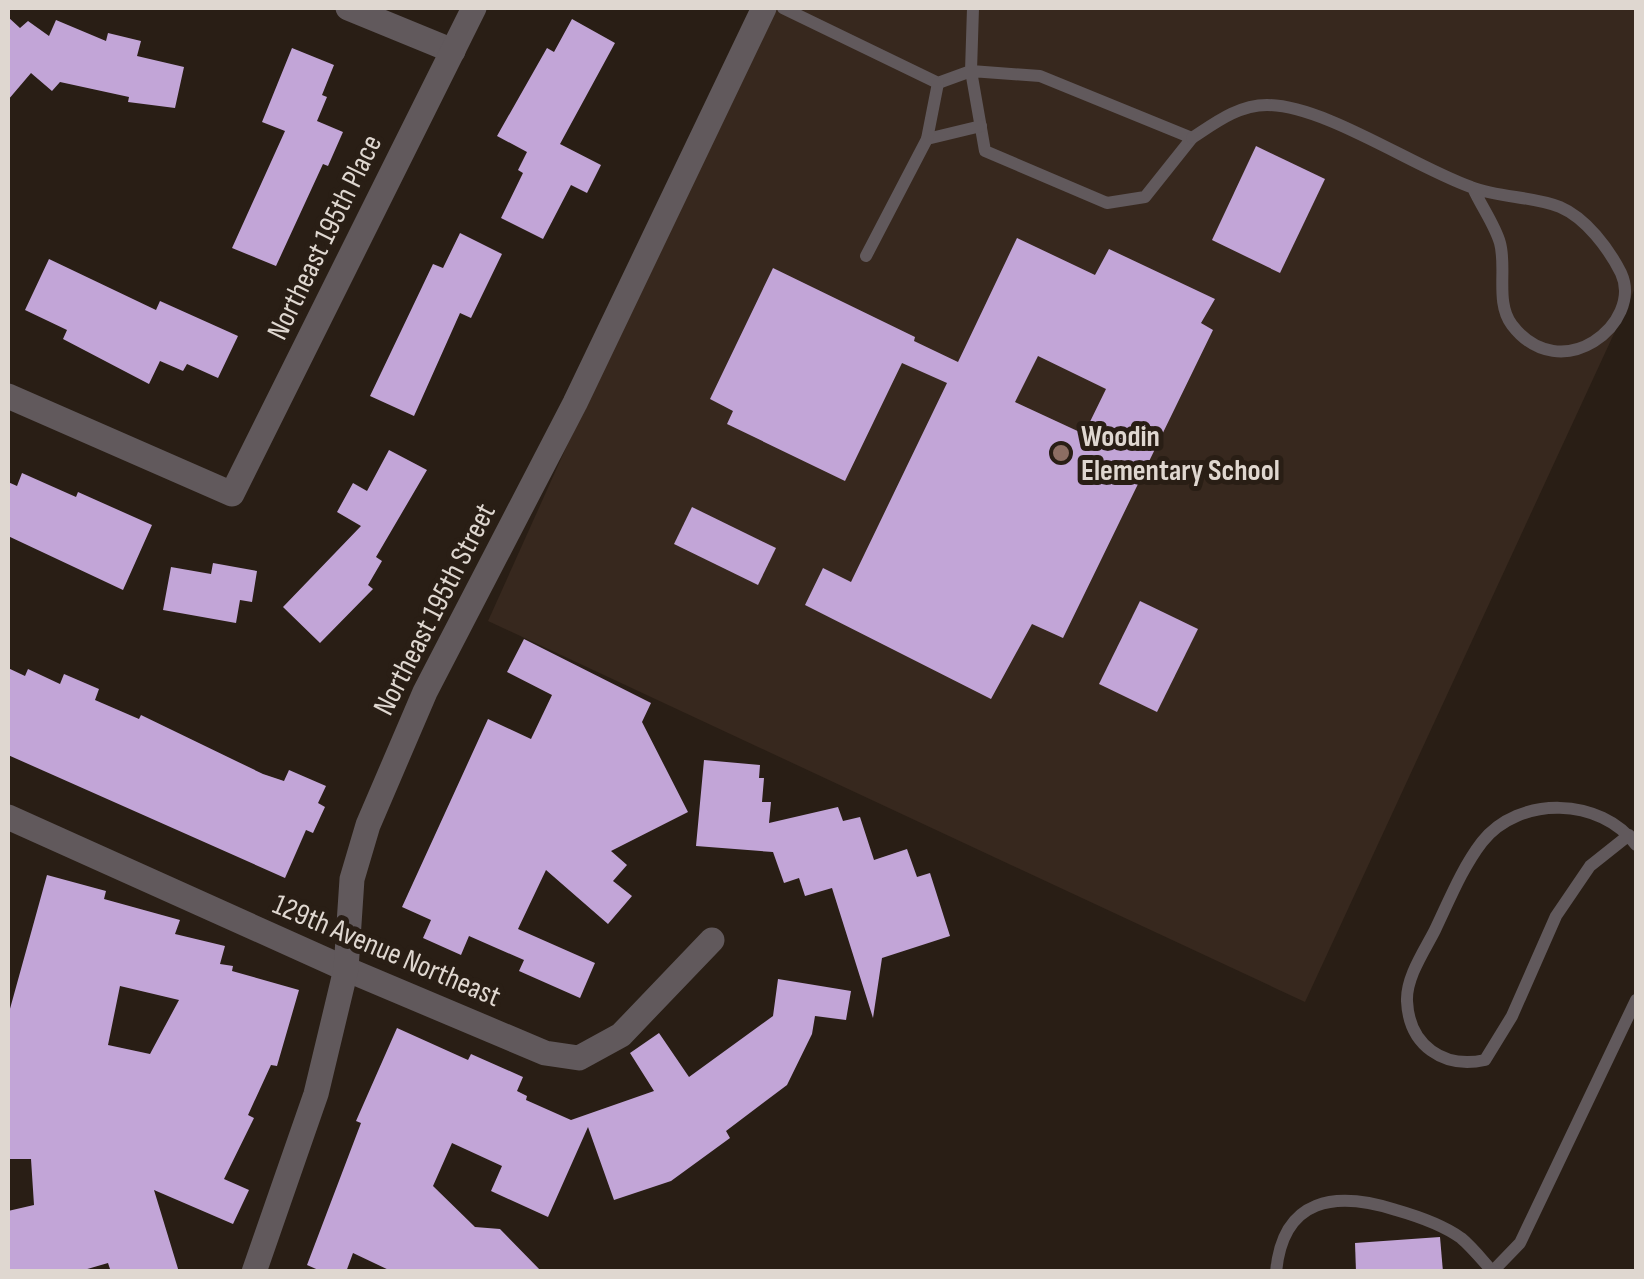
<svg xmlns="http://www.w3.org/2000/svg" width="1644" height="1279" font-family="'Sofia Sans Condensed',sans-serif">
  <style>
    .education { fill: #37281e }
    .building { fill: #c2a5d7; fill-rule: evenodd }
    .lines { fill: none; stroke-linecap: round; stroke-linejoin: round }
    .service { stroke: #61595c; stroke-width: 12 }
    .minor { stroke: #61595c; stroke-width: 25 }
    .education-dot { fill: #8d6e63; stroke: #291e15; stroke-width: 4 }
    .labels { text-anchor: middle; stroke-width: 10; stroke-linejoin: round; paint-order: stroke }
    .street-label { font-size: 30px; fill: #dfd7d0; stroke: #291e15 }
    .poi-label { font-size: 30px; font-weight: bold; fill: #dfd7d0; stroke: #291e15; text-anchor: start }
  </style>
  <rect width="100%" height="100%" fill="#291e15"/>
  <polygon class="education" points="764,8 1636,8 1636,286 1305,1002 488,621"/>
  <g class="building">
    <polygon points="8,17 20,28 28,21 49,36 56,20 106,41 108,33 141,41 137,56 184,67 175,108 128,102 129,97 60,82 52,91 31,73 8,100"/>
    <polygon points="572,19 615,43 560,144 601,165 587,193 571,185 543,239 501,218 523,173 518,170 527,152 497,136 547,48 554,52"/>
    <polygon points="292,48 334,65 322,95 327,97 317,121 343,132 328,166 323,164 276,266 232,248 285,131 262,122"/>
    <polygon points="1256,146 1325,179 1280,273 1212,240"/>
    <polygon points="460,233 502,254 471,318 460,313 414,416 370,396 433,264 443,268"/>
    <path d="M 1017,238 L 1095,275 L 1109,249 L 1215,299 L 1201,323 L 1213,330 L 1063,638 L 1032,624 L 991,699 L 805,605 L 823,568 L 851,582 L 947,383 L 902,363 L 845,481 L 727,424 L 733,411 L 710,399 L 773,268 L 915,337 L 914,341 L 958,362 ZM 1038,356 L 1106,389 L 1084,434 L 1015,402 Z"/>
    <polygon points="49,259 156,310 160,301 238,336 218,378 187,364 183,371 160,361 149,384 63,339 67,330 25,310"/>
    <polygon points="389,450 427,470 376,557 382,561 368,585 373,589 320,643 283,607 361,526 337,512 353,483 367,491"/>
    <polygon points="22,473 76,497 78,492 152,525 123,590 8,536 8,482 17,486"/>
    <polygon points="692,507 776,548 758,585 674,544"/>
    <polygon points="213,563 257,571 252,602 240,600 236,623 163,610 171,567 211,574"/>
    <polygon points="1140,601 1198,629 1157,712 1099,684"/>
    <polygon points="524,639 651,703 642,722 688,812 611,851 627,865 613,881 632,896 608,924 546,870 518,929 595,963 580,998 519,971 524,960 469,936 461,955 423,938 431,920 402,907 488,719 531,739 552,695 507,672"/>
    <polygon points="8,668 25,676 28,669 60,684 64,674 99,689 95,700 139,719 141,715 263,774 284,781 289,770 326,786 318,803 325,807 313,833 306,830 285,878 8,755"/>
    <polygon points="704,760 760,765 759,778 764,778 762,802 771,802 769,823 838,807 843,821 860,817 874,860 907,849 917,877 930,873 950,936 882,958 873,1018 832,888 805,896 799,878 784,883 773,852 696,846"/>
    <path d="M 47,875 L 106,891 L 104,899 L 180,920 L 175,934 L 225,946 L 220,964 L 233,966 L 232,971 L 299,990 L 277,1066 L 271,1065 L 248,1115 L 254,1118 L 224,1179 L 249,1190 L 233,1224 L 154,1190 L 179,1272 L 111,1272 L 108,1263 L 77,1272 L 8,1272 L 8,1211 L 34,1205 L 31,1159 L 8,1159 L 8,1016 ZM 120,986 L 179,1000 L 150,1054 L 108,1045 Z"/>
    <polygon points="778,979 851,991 846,1020 815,1016 812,1034 787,1085 726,1131 730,1138 671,1181 614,1200 588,1127 548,1217 491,1191 502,1166 452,1143 433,1186 475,1227 500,1229 542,1272 393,1272 353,1253 346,1272 323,1272 307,1265 361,1123 356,1121 397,1028 468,1060 471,1054 523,1077 517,1091 527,1096 526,1100 571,1120 654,1091 630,1053 659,1033 689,1077 773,1016"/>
    <polygon points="1440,1237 1443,1272 1356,1272 1355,1243"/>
  </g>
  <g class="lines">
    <g class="service">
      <polyline points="783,8 938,83 971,71 1040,76 1192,138 1145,197 1107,203 985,151 971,71 973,8"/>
      <path d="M 1192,138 C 1215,123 1238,105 1267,105 C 1324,105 1414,167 1471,187 C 1499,198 1533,196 1560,207 C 1586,218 1609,249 1621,273 C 1644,323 1561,389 1512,325 C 1495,303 1507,268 1500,243 C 1495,225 1481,206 1473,188"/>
      <polyline points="927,139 981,126"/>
      <polyline points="866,256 927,139 938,83"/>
      <path d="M 1629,835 L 1590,866 L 1556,916 L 1512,1016 L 1485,1060 C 1444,1069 1409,1046 1407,1001 C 1406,977 1425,950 1435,930 C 1449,901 1462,868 1482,842 C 1519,795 1601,797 1636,845"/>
      <polyline points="1493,1271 1520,1243 1636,1000"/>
      <path d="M 1276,1272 C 1283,1197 1336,1191 1396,1210 C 1417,1216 1443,1225 1461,1238 C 1472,1247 1483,1261 1493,1272"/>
    </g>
    <g class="minor">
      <polyline points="348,8 453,51"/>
      <polyline points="8,396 232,494 474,8"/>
      <polyline points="8,817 346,969 545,1053 579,1058 621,1035 712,940"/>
      <polyline points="254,1272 316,1094 346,969 352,879 368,825 425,692 575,403 764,8"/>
    </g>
  </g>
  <circle class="education-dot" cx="1061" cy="453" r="10"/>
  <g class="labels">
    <g class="street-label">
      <text transform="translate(324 237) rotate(-64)" y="10">Northeast 195th Place</text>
      <text transform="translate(434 609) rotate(-63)" y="10">Northeast 195th Street</text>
      <text transform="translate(387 950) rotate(23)" y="10">129th Avenue Northeast</text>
    </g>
    <g class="poi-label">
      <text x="1081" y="446">Woodin<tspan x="1081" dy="34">Elementary School</tspan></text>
    </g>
  </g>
  <rect width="1644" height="1279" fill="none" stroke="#dfd7d0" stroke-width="20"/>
</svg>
